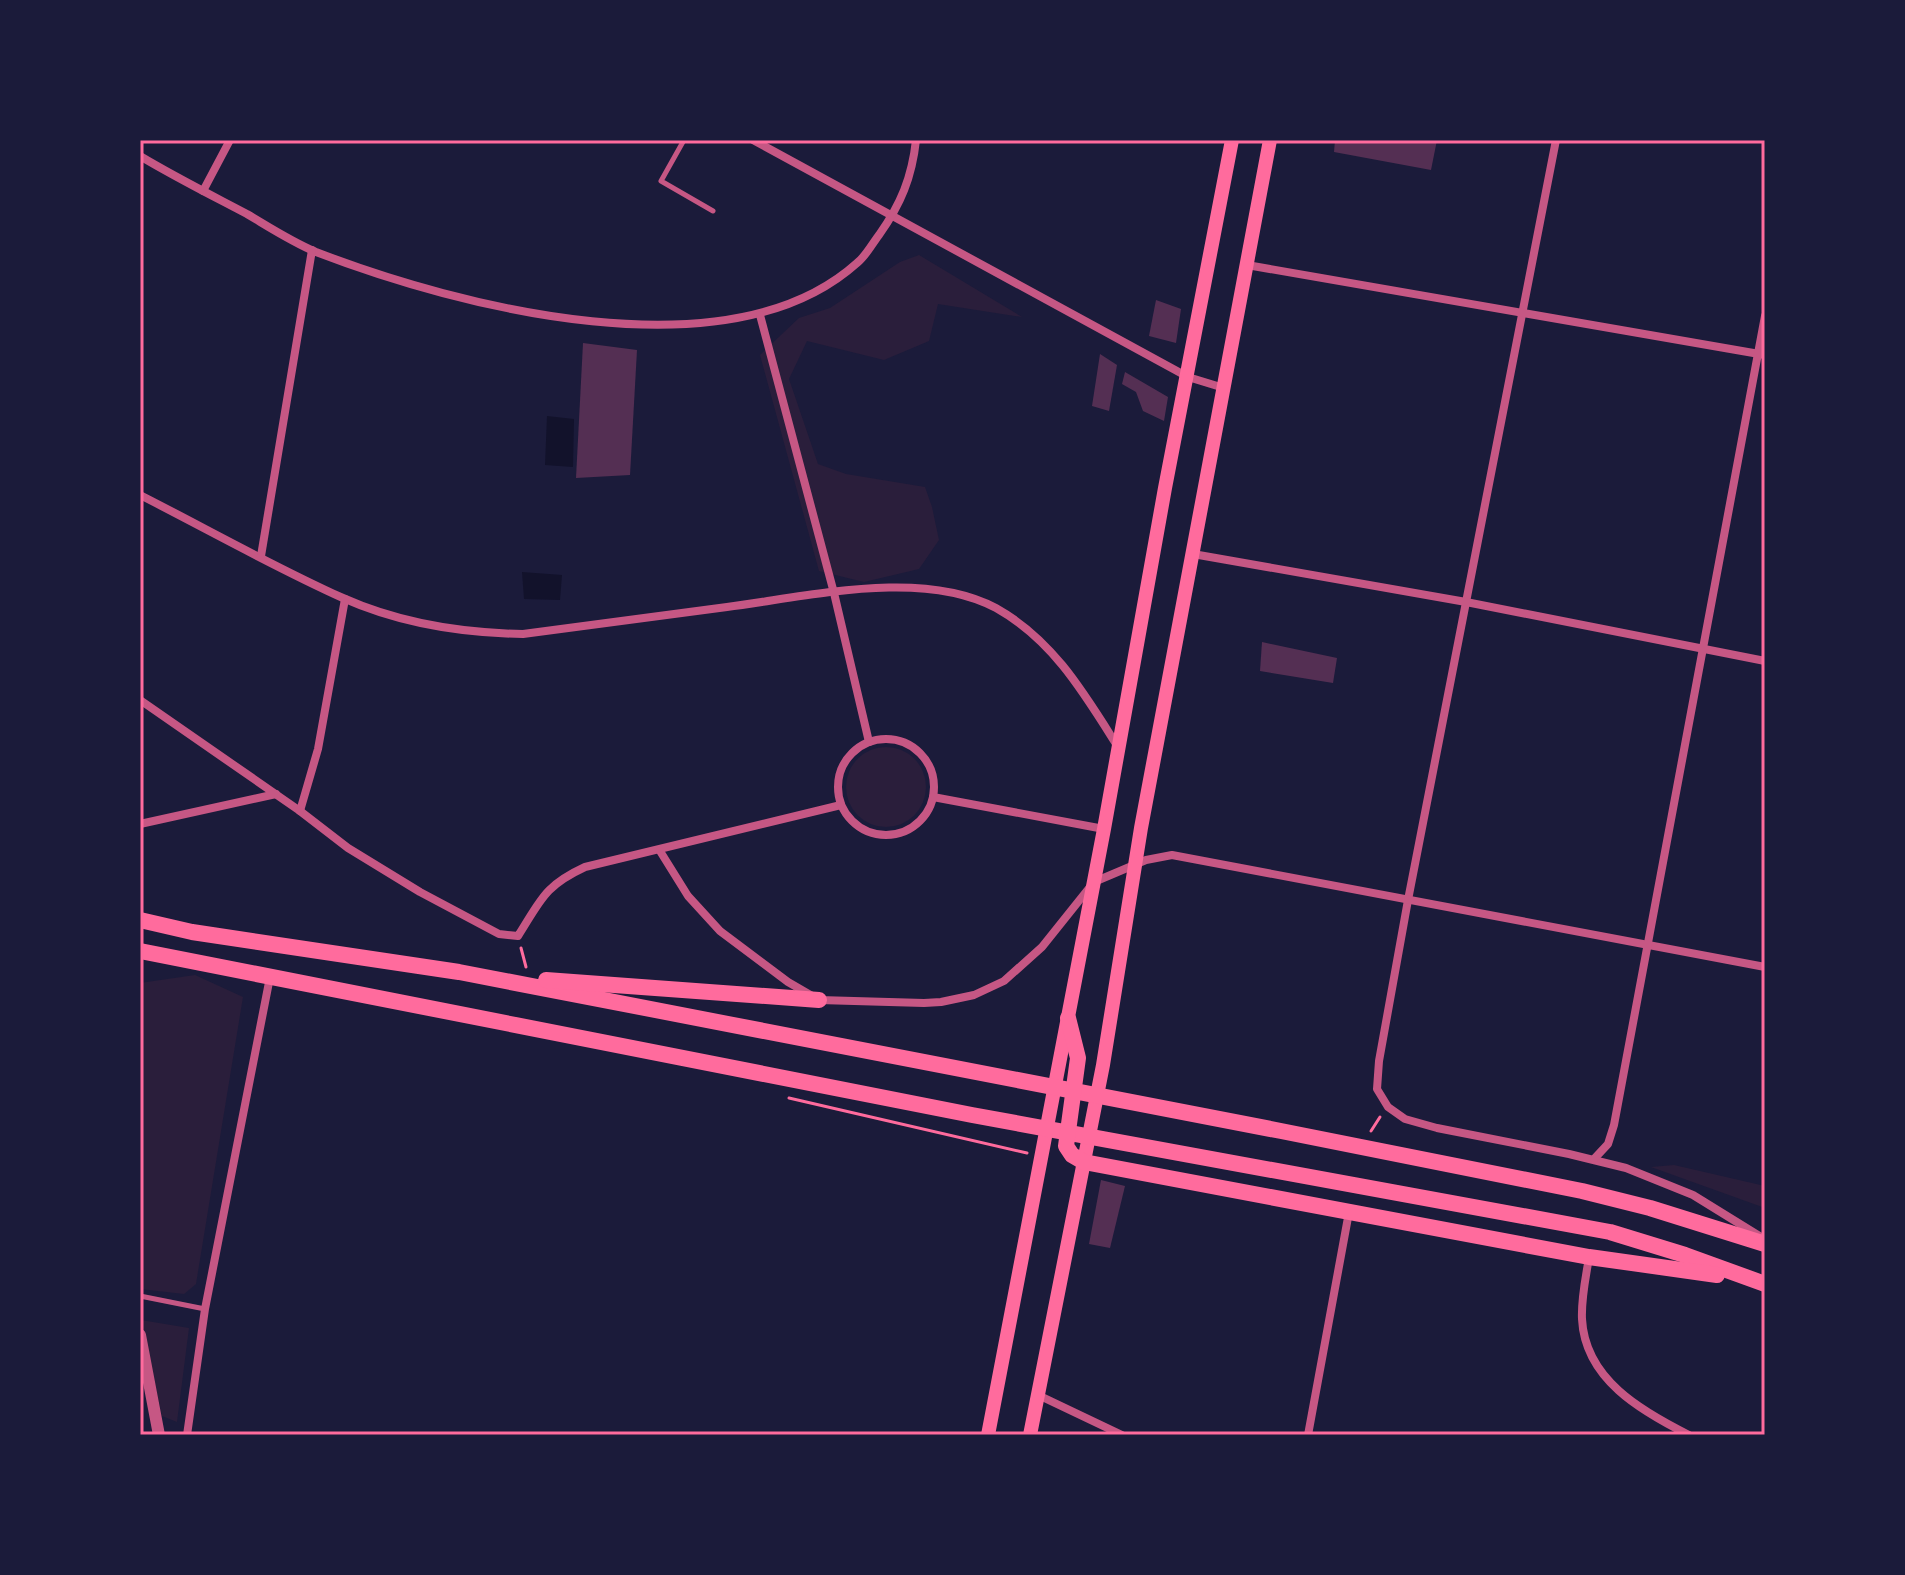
<svg xmlns="http://www.w3.org/2000/svg" width="1905" height="1575" font-family="'Noto Sans',sans-serif">
  <style>
    .green { fill: #2a1e3b }
    .water { fill: #12122b }
    .building { fill: #542f53 }
    .lines { fill: none; stroke-linecap: round; stroke-linejoin: round }
    .path { stroke: #ff6b9d; stroke-width: 3 }
    .service { stroke: #c65784; stroke-width: 5 }
    .minor { stroke: #c65784; stroke-width: 8 }
    .tertiary { stroke: #c65784; stroke-width: 12 }
    .secondary { stroke: #ff6b9d; stroke-width: 14 }
    .trunk { stroke: #ff6b9d; stroke-width: 16 }
    .neatline { fill: none; stroke: #ff6b9d; stroke-width: 3 }
  </style>
  <rect width="100%" height="100%" fill="#1b1b3a"/>
  <g class="green">
    <polygon points="919,255 1022,317 938,304 929,341 884,360 807,341 789,379 818,464 846,474 925,487 932,507 939,540 919,569 864,582 819,571 760,355 799,318 830,308 900,262"/>
    <circle cx="886" cy="787" r="40"/>
    <polygon points="195,975 243,997 196,1284 184,1294 140,1289 140,983"/>
    <polygon points="1674,1165 1765,1186 1765,1208 1651,1167"/>
    <polygon points="141,1320 189,1328 177,1422 162,1416"/>
  </g>
  <g class="water">
    <polygon points="547,416 574,419 573,467 545,465"/>
    <polygon points="522,572 562,575 560,600 524,599"/>
  </g>
  <g class="building">
    <polygon points="1335,140 1437,140 1431,170 1334,152"/>
    <polygon points="1156,300 1181,309 1176,343 1149,336"/>
    <polygon points="583,343 637,350 630,475 576,478"/>
    <polygon points="1100,354 1117,365 1109,411 1092,406"/>
    <polygon points="1125,372 1168,397 1164,421 1143,411 1136,392 1122,384"/>
    <polygon points="1262,642 1337,658 1333,683 1260,671"/>
    <polygon points="1101,1180 1125,1186 1110,1248 1089,1244"/>
  </g>
  <g class="lines">
    <g class="path">
      <polyline points="521,948 526,967"/>
      <polyline points="789,1098 1027,1153"/>
      <polyline points="1371,1131 1380,1117"/>
    </g>
    <g class="service">
      <polyline points="684,140 661,181 713,211"/>
      <polyline points="140,1296 205,1309"/>
    </g>
    <g class="minor">
      <polyline points="753,140 1188,377 1224,388"/>
      <polyline points="1556,140 1408,900 1379,1061 1377,1089 1388,1107 1405,1119 1437,1128 1569,1154 1626,1168 1693,1195 1761,1237"/>
      <path d="M 140,156 C 175,177 211,195 247,214 C 269,227 292,242 316,252 C 459,307 729,378 857,263 C 866,256 872,244 879,235 C 901,204 912,177 916,140"/>
      <polyline points="203,191 230,140"/>
      <polyline points="1247,265 1765,355"/>
      <polyline points="760,315 834,593 869,742"/>
      <path d="M 140,495 C 207,529 274,567 343,598 C 399,623 462,633 523,634 C 591,625 659,616 727,607 C 807,597 921,568 996,608 C 1053,640 1084,693 1118,747"/>
      <polyline points="1193,554 1466,602 1765,661"/>
      <polyline points="261,556 312,250"/>
      <path d="M 140,700 L 300,811 L 348,848 L 420,892 L 499,934 L 518,936 C 541,900 544,886 585,867 L 841,805"/>
      <circle cx="886" cy="787" r="48"/>
      <polyline points="933,797 1104,829"/>
      <polyline points="300,811 318,749 345,599"/>
      <polyline points="140,824 276,794"/>
      <polyline points="660,851 688,896 720,931 788,982 819,1000 924,1003 941,1002 974,995 1004,981 1042,947 1094,882 1146,860 1172,855 1765,967"/>
      <polyline points="1594,1159 1608,1144 1614,1125 1765,316"/>
      <path d="M 1589,1257 C 1586,1277 1581,1298 1582,1319 C 1585,1379 1641,1411 1689,1435"/>
      <polyline points="1038,1395 1122,1435"/>
      <polyline points="187,1435 205,1309 270,977"/>
      <polyline points="1308,1435 1349,1212"/>
    </g>
    <polyline class="tertiary" points="140,1335 159,1435"/>
    <g class="secondary">
      <polyline points="988,1435 1104,829 1165,488 1232,140"/>
      <polyline points="1030,1435 1103,1065 1141,828 1270,140"/>
    </g>
    <g class="trunk">
      <polyline points="140,920 192,932 459,972 1281,1131 1582,1191 1650,1208 1765,1244"/>
      <polyline points="140,951 972,1115 1610,1232 1685,1255 1765,1284"/>
      <polyline points="546,980 819,1000"/>
      <polyline points="1068,1018 1078,1058 1066,1146 1072,1155 1084,1162 1589,1257 1717,1275"/>
    </g>
  </g>
  <rect width="1905" height="1575" fill="none" stroke="#1b1b3a" stroke-width="284"/>
  <rect x="142" y="142" width="1621" height="1291" class="neatline"/>
</svg>
